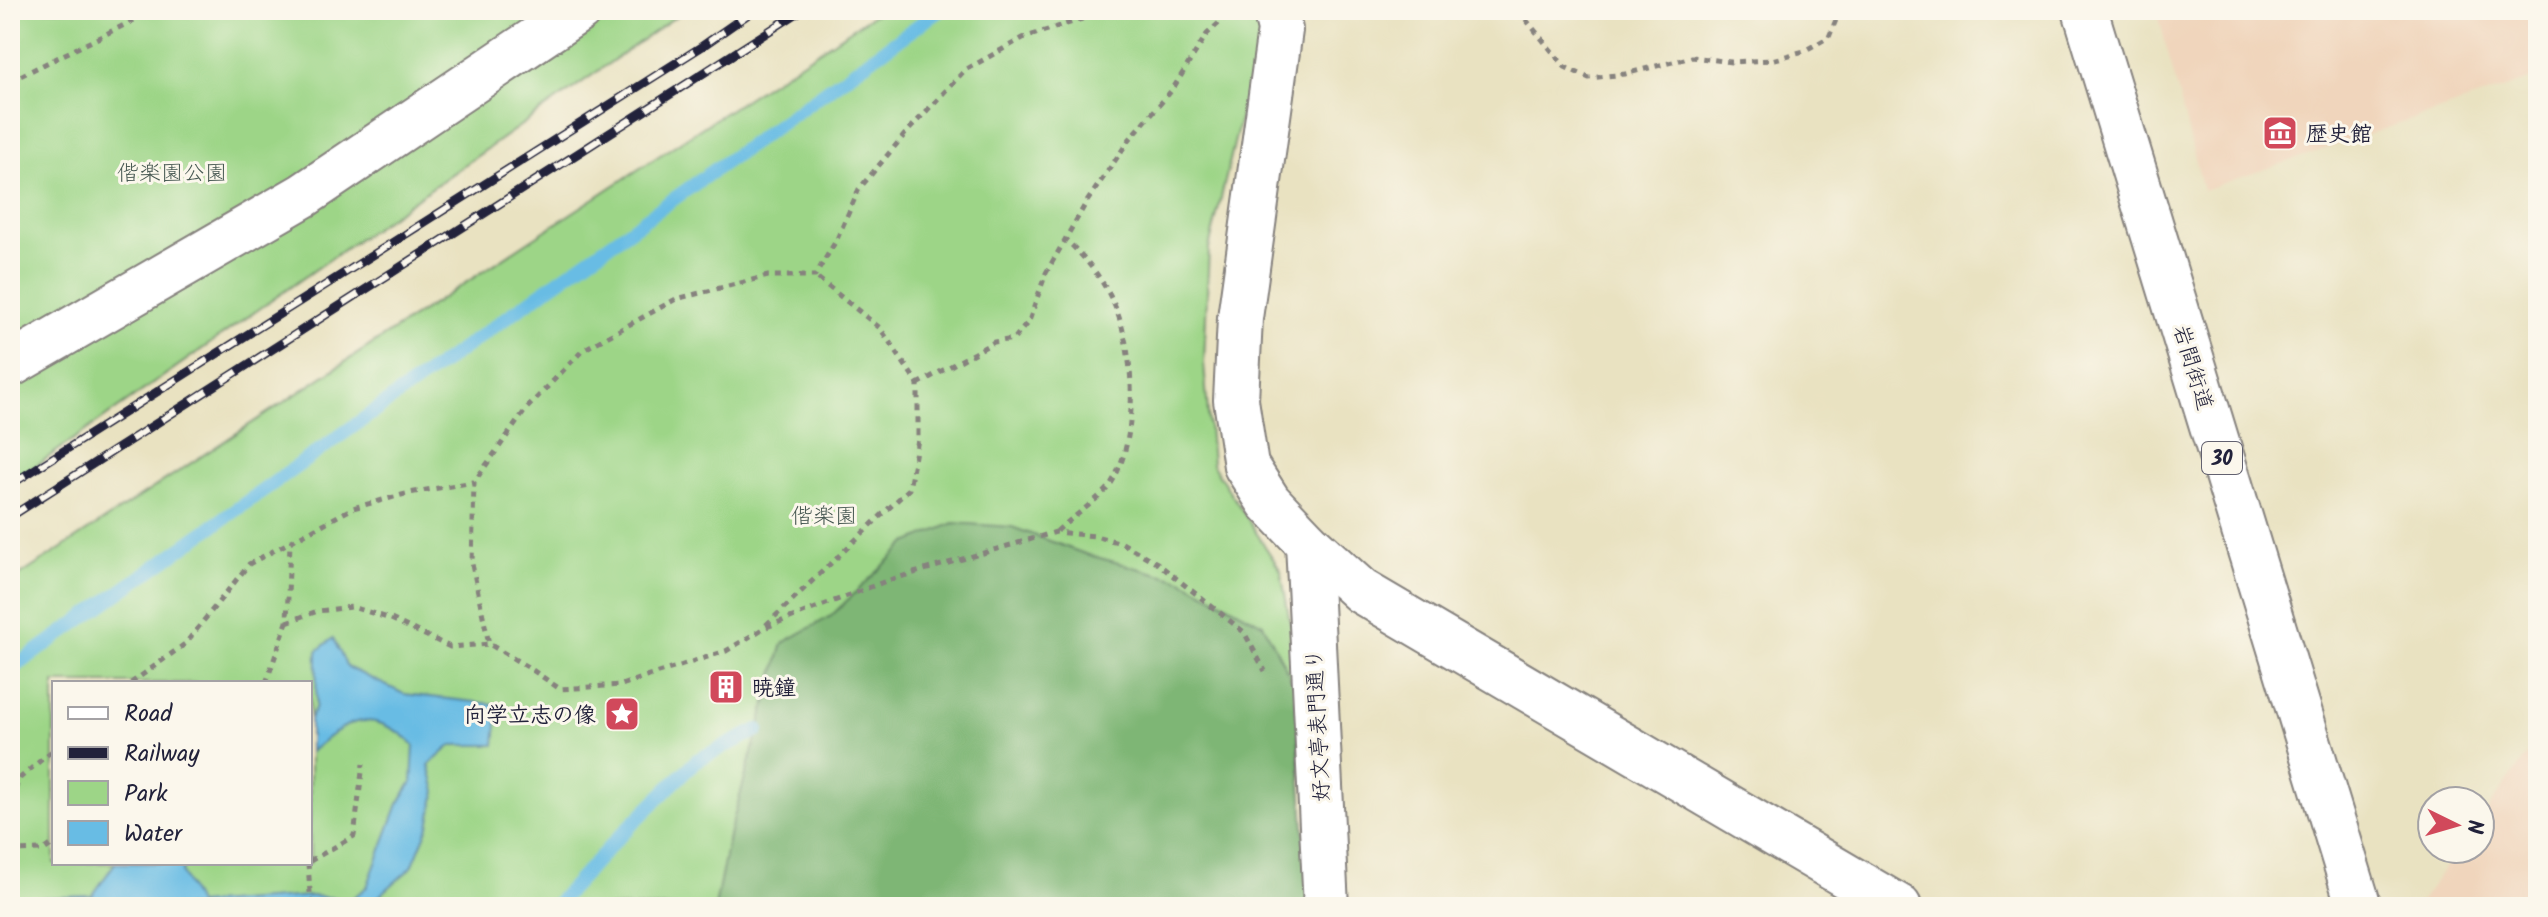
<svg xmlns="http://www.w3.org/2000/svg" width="2548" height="917" font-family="Kalam,'Klee One',sans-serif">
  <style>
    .built { fill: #f0d5bc }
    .green { fill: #9dd587; stroke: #607c61; stroke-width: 2; fill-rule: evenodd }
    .forest { fill: #7eb674; stroke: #506c58; stroke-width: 2 }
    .water { fill: #68bce4; stroke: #456f90; stroke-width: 2 }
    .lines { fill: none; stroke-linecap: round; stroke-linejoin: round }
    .stream { stroke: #68bce4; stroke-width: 14 }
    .minor-casing { stroke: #86827e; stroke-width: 48 }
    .major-casing { stroke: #86827e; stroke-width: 48 }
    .path { stroke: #86827e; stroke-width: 5; stroke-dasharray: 6 6; stroke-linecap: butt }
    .minor { stroke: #fff; stroke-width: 44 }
    .major { stroke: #fff; stroke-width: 44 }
    .rail-casing { stroke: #22223b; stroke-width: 9 }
    .rail { stroke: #fbf7ec; stroke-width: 6; stroke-dasharray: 18; stroke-linecap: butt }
    .labels { text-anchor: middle; stroke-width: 6; stroke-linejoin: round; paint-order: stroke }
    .shield { fill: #fbf7ec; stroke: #636270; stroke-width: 2 }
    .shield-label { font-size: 20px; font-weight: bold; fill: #22223b }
    .poi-label { font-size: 22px; font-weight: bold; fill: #22223b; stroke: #fbf7ec; text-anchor: start }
    .park-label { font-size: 22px; fill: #475852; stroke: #fbf7ec }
    .street-label { font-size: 22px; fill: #22223b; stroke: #fbf7ec }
  </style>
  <rect width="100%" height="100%" fill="#fbf7ec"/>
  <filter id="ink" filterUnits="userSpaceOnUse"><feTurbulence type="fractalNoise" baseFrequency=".0125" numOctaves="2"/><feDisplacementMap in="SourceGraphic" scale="16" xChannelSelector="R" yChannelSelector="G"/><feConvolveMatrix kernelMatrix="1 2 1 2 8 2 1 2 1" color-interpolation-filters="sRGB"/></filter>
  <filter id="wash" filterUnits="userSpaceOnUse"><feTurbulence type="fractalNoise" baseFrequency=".006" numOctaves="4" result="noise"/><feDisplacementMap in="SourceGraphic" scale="32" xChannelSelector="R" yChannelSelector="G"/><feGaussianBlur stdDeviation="1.8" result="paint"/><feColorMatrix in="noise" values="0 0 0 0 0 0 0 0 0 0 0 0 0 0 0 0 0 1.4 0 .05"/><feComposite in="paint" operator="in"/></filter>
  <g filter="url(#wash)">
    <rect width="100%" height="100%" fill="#e9e2c1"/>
    <g class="built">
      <polygon points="2157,10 2538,10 2538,77 2203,190"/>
      <polygon points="2538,740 2538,907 2416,907 2459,849 2480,849 2480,820"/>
    </g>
    <g class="green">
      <polygon points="10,10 685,10 10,484"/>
      <path d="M 881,10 L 1254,10 L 1262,27 L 1209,248 L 1204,363 L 1212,464 L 1281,571 L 1299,673 L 1303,907 L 10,907 L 10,582 ZM 54,683 L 310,683 L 310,863 L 54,863 Z"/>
    </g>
    <polygon class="forest" points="954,523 1012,527 1085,554 1182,580 1263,624 1295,686 1309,907 715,907 730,831 783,643 831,616 907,543"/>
    <path class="water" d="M 333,638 L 347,667 L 404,694 L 493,704 L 498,712 L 495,745 L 452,745 L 429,765 L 436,791 L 429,826 L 412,867 L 367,907 L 10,907 L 10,899 L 92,896 L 115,863 L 184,863 L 182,873 L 197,904 L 310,896 L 351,899 L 367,887 L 398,804 L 412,782 L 414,745 C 405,735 395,729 382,724 C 352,713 333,734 310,752 L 310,719 L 316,706 L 317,651 Z"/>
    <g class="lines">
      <g class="stream">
        <polyline points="10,670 940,10"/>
        <polyline points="554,907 616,840 697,760 758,730"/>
      </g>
    </g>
  </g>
  <g filter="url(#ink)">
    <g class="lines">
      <defs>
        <g id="minor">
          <polyline points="1275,10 1280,30 1240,318 1236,400 1246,466 1269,502 1308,543 1361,591 1899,907"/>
          <polyline points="10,365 304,195 579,10"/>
          <polyline points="1308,543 1326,907"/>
        </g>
        <polyline id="major" points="2085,10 2359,907"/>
      </defs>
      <use href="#minor" class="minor-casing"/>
      <use href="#major" class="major-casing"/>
      <g class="path">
        <polyline points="1201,10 1194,12 1107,11 1023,38 965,70 906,133 859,189 837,239 815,276 768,276 676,299 583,350 527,408 474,482 472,564 489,644 531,669 560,689 621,685 726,651 764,628 886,581 1056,532 1095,536 1122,543 1157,563 1244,632 1265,671"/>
        <polyline points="1518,10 1565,67 1589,78 1625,74 1692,57 1731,62 1772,60 1804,51 1829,37 1840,10"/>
        <polyline points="10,81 155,10"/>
        <polyline points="918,384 994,342 1014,339 1029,321 1046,273 1086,203 1129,140 1172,90 1207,34 1229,14"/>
        <path d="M 1057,531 C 1070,519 1104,496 1112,482 C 1140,436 1135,350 1113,302 C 1102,278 1085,257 1065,239"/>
        <polyline points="287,622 318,611 352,607 391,619 450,647 489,644"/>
        <polyline points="766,625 909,489 918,439 918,384 880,328 815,276"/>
        <polyline points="131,683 185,644 249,564 353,508 409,493 474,482"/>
        <polyline points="266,683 287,622 290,543"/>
        <polyline points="10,801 20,778 54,749"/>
        <polyline points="10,851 44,850 54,843"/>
        <polyline points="310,861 354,836 363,764"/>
        <polyline points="308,863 311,907"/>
      </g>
      <use href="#minor" class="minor"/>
      <use href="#major" class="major"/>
      <defs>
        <g id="rail">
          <polyline points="10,485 701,47 754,10"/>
          <polyline points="10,517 802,10"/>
        </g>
      </defs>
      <use href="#rail" class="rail-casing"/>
      <use href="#rail" class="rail"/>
    </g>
  </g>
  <defs>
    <symbol id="museum-square" viewBox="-11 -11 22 22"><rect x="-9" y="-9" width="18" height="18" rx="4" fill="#d1495b" stroke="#fbf7ec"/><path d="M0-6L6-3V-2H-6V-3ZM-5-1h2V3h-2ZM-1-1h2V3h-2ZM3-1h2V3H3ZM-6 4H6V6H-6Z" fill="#fff"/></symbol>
    <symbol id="building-square" viewBox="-11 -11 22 22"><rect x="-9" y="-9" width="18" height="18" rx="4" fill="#d1495b" stroke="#fbf7ec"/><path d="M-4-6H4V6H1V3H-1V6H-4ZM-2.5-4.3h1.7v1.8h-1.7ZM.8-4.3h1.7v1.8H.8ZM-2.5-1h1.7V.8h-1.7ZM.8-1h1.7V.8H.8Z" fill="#fff"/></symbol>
    <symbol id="sight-square" viewBox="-11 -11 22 22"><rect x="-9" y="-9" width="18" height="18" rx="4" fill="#d1495b" stroke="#fbf7ec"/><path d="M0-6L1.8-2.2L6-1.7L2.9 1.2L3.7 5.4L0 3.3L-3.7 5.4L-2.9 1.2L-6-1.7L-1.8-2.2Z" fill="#fff"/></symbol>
  </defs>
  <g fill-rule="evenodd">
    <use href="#museum-square" x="2260" y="113" width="40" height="40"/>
    <use href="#building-square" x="706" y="667" width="40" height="40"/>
    <use href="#sight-square" x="602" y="694" width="40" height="40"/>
  </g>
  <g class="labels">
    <rect class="shield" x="2202" y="442" width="40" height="32" rx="6"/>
    <g class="shield-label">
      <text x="2222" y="465">30</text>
    </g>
    <g class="poi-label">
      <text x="2306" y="141">歴史館</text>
      <text x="752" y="695">暁鐘</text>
      <text x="596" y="722" text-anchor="end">向学立志の像</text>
    </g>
    <g class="park-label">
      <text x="172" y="180">偕楽園公園</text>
      <text x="824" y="523">偕楽園</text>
    </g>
    <g class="street-label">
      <text transform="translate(2194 367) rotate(73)" y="8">岩間街道</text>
      <text transform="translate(1317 725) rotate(-93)" y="8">好文亭表門通り</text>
    </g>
  </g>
  <rect width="2548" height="917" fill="none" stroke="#fbf7ec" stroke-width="40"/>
  <rect x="52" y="681" width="260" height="184" fill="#fbf7ec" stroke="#a4a2a5" stroke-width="2"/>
  <rect x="68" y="707" width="40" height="12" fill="#ffffff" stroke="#a4a2a5" stroke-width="2"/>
  <text x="124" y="721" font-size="24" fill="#22223b">Road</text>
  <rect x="68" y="747" width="40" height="12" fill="#22223b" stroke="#a4a2a5" stroke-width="2"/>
  <text x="124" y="761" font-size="24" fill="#22223b">Railway</text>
  <rect x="68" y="781" width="40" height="24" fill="#9dd587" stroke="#a4a2a5" stroke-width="2"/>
  <text x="124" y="801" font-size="24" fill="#22223b">Park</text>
  <rect x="68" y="821" width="40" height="24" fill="#68bce4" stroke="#a4a2a5" stroke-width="2"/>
  <text x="124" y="841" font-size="24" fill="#22223b">Water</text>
  <g transform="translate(2456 825) rotate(95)"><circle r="38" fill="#fbf7ec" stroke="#a4a2a5" stroke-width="2"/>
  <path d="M0-6L14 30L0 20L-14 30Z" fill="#d1495b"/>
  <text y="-12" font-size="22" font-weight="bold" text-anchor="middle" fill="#22223b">N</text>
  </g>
</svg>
